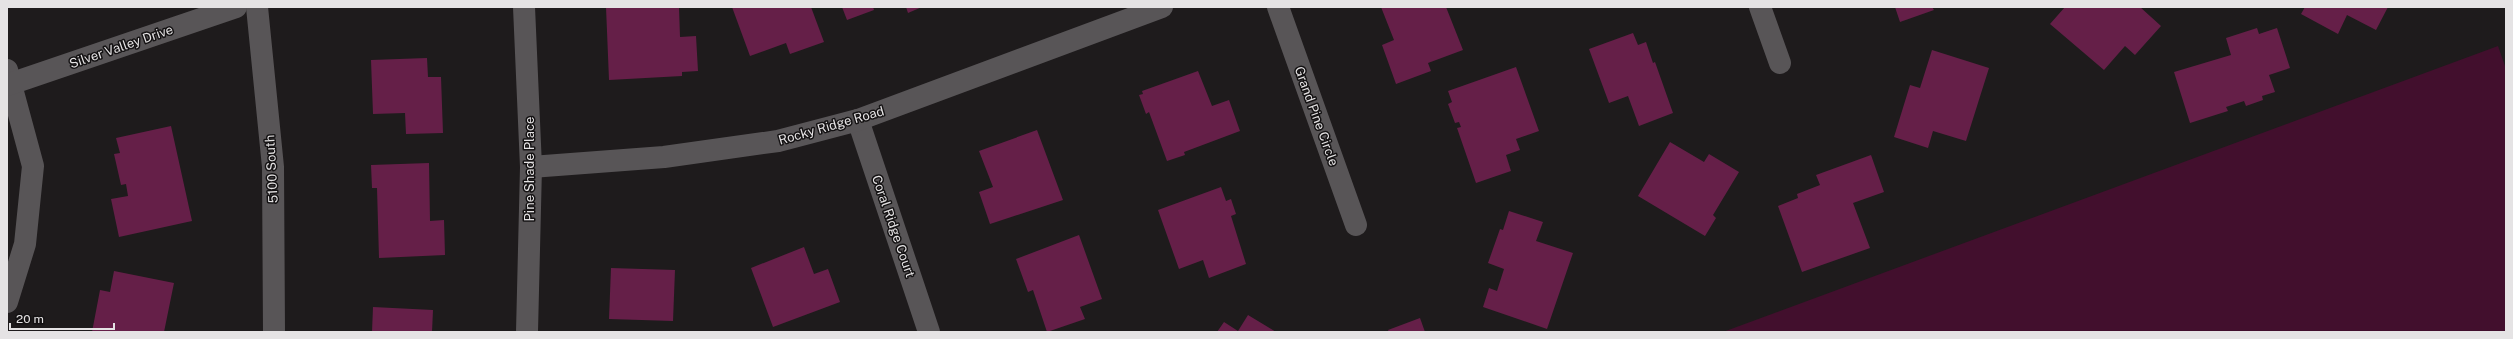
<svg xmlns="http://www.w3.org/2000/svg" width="2513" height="339" font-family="'Public Sans',sans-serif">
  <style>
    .green { fill: #420f2d }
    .building { fill: #651f48 }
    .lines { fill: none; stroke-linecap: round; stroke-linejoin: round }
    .minor { stroke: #585557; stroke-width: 22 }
    .labels { text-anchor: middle; stroke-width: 3; stroke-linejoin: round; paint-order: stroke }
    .street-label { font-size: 13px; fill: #e5e3e4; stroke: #141213 }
  </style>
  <rect width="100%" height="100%" fill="#1e1b1c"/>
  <polygon class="green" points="2498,46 2506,69 2506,332 1723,332"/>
  <g class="building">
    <polygon points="606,7 679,7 680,37 696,36 698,71 682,72 682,76 609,80"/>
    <polygon points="732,7 811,7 824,42 790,54 786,43 750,56"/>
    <polygon points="842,7 873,7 874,10 847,20"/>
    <polygon points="906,7 922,7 908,13"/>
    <polygon points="1381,7 1446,7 1463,50 1428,63 1431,71 1396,84 1382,45 1394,40"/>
    <polygon points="1895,7 1932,7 1934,10 1900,22"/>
    <polygon points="2065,7 2140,7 2161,26 2135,55 2125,46 2104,70 2050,24"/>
    <polygon points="2305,7 2388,7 2376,30 2347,15 2338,34 2301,14"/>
    <polygon points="2257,28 2259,34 2277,28 2290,68 2269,75 2275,92 2262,96 2263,100 2246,106 2244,101 2226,107 2228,111 2190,123 2174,72 2231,55 2226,38"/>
    <polygon points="1633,33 1638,45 1646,42 1653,63 1655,62 1673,113 1639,126 1628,96 1609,103 1589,49"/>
    <polygon points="1932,50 1989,68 1966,141 1933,131 1928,148 1894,137 1910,85 1920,88"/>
    <polygon points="427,58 428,77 441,77 443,133 406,134 405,113 373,114 371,60"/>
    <polygon points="1516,67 1539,131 1516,139 1520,150 1506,155 1511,171 1476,183 1457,128 1461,127 1459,122 1455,123 1448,104 1452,102 1448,91"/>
    <polygon points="1198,71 1212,106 1229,100 1240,131 1184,152 1185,155 1167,161 1149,112 1146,114 1139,95 1143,94 1142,91"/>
    <polygon points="171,126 192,221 119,237 111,199 128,196 126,184 121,185 114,154 120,153 116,138"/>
    <polygon points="1037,130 1063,200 990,224 979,192 993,187 979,151"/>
    <polygon points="1670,142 1704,162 1709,154 1739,172 1713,215 1716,218 1705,236 1638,196"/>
    <polygon points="1871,155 1884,192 1853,203 1870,248 1802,272 1778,206 1798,198 1797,194 1820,185 1816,175"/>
    <polygon points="429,163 430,221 444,220 445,255 379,258 377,188 372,188 371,165"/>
    <polygon points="1221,187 1226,201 1231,199 1236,214 1231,216 1246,264 1209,278 1203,260 1179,269 1158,210"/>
    <polygon points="1509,211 1543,222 1536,241 1573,253 1547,329 1483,307 1489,288 1497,291 1504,269 1488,263 1500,229 1503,230"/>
    <polygon points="1079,235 1102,299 1080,307 1085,319 1047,332 1033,290 1028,292 1016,259"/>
    <polygon points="804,247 814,274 828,269 840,302 773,327 751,268"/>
    <polygon points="611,268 675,270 673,321 609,319"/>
    <polygon points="114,271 174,283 164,332 92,332 100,290 110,292"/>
    <polygon points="373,307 433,310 432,332 372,332"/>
    <polygon points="1248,315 1276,332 1217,332 1224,322 1238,331"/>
    <polygon points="1420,318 1425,332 1389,332 1388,330"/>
  </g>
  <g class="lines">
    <g class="minor">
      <polyline points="257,7 273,167 274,332"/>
      <polyline points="524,7 531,167 527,332"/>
      <polyline points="1278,7 1356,225"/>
      <polyline points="1760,7 1780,63"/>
      <polyline points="7,70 33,166 25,244 7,302"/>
      <polyline points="7,85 236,7"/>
      <polyline points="858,120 929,332"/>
      <polyline points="531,167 664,157 778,141 858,120 1162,7"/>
    </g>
  </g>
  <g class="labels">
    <g class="street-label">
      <text transform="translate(121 46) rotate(-19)" y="5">Silver Valley Drive</text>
      <text transform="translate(1317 116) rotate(70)" y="5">Grand Pine Circle</text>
      <text transform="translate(831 125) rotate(-16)" y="5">Rocky Ridge Road</text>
      <text transform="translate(271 169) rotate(-93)" y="5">5100 South</text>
      <text transform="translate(529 169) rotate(-90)" y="5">Pine Shade Place</text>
      <text transform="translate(894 226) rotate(71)" y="5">Coral Ridge Court</text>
    </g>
  </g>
  <rect width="2513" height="339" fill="none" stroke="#e5e3e4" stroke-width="16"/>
  <path d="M10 323v6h104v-6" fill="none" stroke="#e5e3e4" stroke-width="2"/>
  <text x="16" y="323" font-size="12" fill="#e5e3e4" stroke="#141213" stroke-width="3" paint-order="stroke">20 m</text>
</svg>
